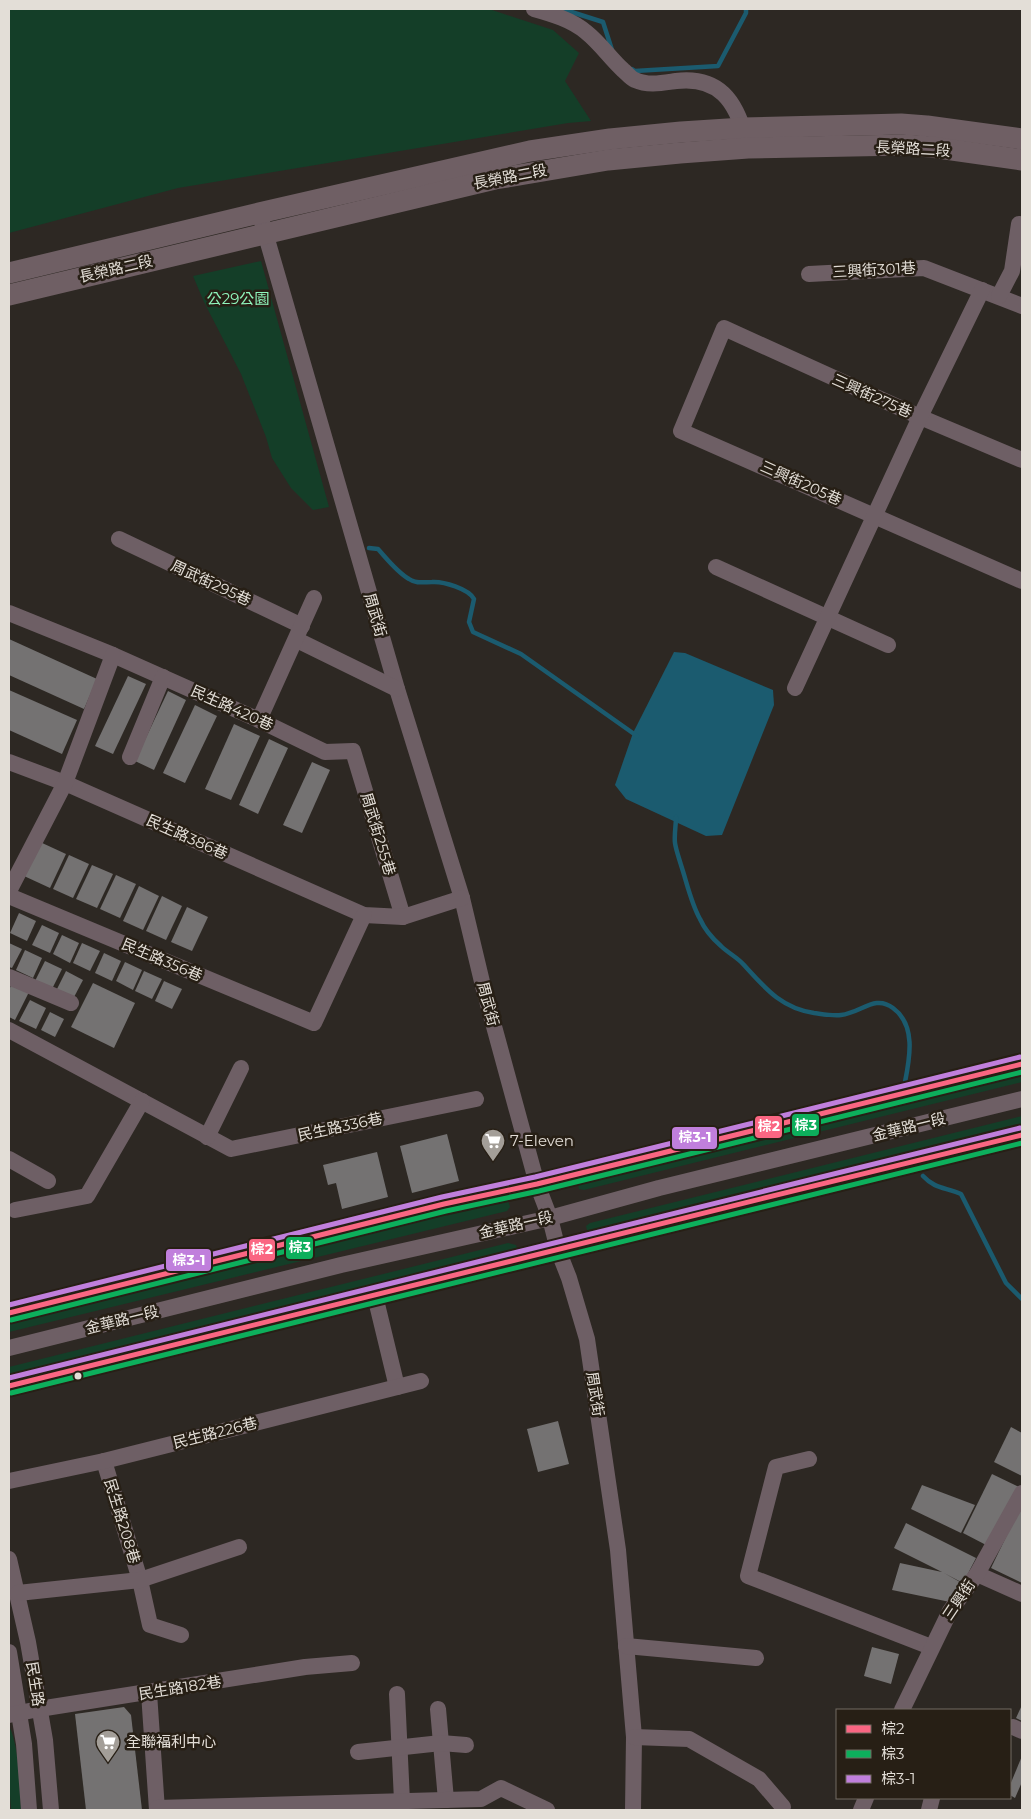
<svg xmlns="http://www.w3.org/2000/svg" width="1031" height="1819" font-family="Montserrat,'Noto Sans TC',sans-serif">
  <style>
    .green { fill: #143e28 }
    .water { fill: #1b5b6f }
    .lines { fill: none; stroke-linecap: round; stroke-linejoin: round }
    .stream { stroke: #1b5b6f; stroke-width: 4.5 }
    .building { fill: #747272 }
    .minor { stroke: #6e5f65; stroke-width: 16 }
    .major { stroke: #6f5f64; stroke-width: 21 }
    .bus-1-casing { stroke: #271f15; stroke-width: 9 }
    .bus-2-casing { stroke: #271f15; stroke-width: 9 }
    .bus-3-casing { stroke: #271f15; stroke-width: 9 }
    .bus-1 { stroke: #fa6682; stroke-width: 5 }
    .bus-2 { stroke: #0daf5c; stroke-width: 5 }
    .bus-3 { stroke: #c07fdc; stroke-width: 5 }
    .bus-dot { fill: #e3ded7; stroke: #271f15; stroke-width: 2 }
    .labels { text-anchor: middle; stroke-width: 5; stroke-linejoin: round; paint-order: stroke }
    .street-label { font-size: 15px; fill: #e3ded7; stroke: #271f15 }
    .park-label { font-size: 15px; fill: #8ff5bc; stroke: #271f15 }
    .poi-label { font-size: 15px; fill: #e3ded7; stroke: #271f15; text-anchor: start }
    .line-badge { stroke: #271f15; stroke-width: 2 }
    .badge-label { font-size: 14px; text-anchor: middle; font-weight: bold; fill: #fff }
  </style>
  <rect width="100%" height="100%" fill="#2d2823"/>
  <g class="green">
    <polygon points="9,9 489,9 553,30 579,53 565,81 591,121 568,123 178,188 9,233"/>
    <polygon points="261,261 329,507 313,510 291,488 272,458 266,437 241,374 204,302 193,276"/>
    <polygon points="1022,1069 1022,1082 584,1190 579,1189 577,1181"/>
    <polygon points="1022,1116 1022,1128 588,1234 586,1226 590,1223"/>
    <polygon points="503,1197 508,1200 510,1207 507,1211 9,1332 9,1318"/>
    <polygon points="508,1243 516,1245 519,1253 9,1382 9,1367"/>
    <path d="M 9,1726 C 19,1745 20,1789 21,1810 L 11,1810 L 9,1781 Z"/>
  </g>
  <polygon class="water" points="674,652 685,653 773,690 774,705 722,835 706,836 626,799 615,785 633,733"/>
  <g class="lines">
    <g class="stream">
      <polyline points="562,9 603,22 612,50"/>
      <polyline points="632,69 635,71 718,66 746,13 746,9"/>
      <path d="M 369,548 L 378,549 C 387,559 397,572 409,579 C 416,584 424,582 432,582 C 443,581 469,589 474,599 L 469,622 L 473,632 L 521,654 L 637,736"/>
      <path d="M 676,817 C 676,825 674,835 675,843 C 676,850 679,858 681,865 C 687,883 691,903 700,919 C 704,928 713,939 721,946 C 728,953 737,957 744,965 C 765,988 781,1008 814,1013 C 822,1014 832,1016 841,1015 C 861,1013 875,994 893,1008 C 916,1025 910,1057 905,1082"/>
      <path d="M 923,1176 C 935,1189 945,1187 961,1194 L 1006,1283 L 1022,1299"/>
    </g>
  </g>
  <g class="building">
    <polygon points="9,639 97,679 84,709 9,675"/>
    <polygon points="128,676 146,684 113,754 95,746"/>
    <polygon points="9,690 77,720 62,754 9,730"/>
    <polygon points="168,691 186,700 154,770 135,761"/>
    <polygon points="195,705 217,716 185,783 163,773"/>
    <polygon points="234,724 260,736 231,800 205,789"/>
    <polygon points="269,739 288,748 258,814 239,805"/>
    <polygon points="312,762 330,770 302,833 283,825"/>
    <polygon points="40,842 66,854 50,888 24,876"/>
    <polygon points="69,855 89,864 73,898 53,889"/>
    <polygon points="92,865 113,874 97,908 76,899"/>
    <polygon points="116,875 136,884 120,918 100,909"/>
    <polygon points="139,886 159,896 143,930 123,921"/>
    <polygon points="162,896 182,906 166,940 146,931"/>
    <polygon points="187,907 208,917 192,951 171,942"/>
    <polygon points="19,913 36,921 27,941 10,933"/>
    <polygon points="42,925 59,933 50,953 32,945"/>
    <polygon points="62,935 79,943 70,963 53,954"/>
    <polygon points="9,943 22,949 12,968 9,967"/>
    <polygon points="82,943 100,951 90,971 73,963"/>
    <polygon points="25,950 42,958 33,978 16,970"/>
    <polygon points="104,953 121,961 112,981 95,973"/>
    <polygon points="45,961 62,969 52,989 35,981"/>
    <polygon points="125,962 142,970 133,990 116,981"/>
    <polygon points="66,971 83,980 73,999 56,991"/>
    <polygon points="144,971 162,979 152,999 135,991"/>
    <polygon points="164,981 182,989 172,1009 155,1001"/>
    <polygon points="12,983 29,992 15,1020 9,1017 9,990"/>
    <polygon points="93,983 135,1003 114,1048 71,1027"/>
    <polygon points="30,1000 46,1008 36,1029 19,1021"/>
    <polygon points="50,1012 64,1019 55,1037 41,1030"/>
    <polygon points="447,1134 459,1181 412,1193 400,1146"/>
    <polygon points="377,1152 388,1197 342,1209 336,1183 328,1185 323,1165"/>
    <polygon points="558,1421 569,1464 538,1472 527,1429"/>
    <polygon points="1011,1427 1022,1433 1022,1476 994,1462"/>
    <polygon points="992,1474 1019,1487 988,1546 963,1533"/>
    <polygon points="922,1485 975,1505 961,1533 911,1509"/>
    <polygon points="1022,1504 1022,1583 991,1568"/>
    <polygon points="906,1523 976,1558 963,1583 944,1573 960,1582 950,1602 892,1590 900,1563 942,1572 894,1548"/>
    <polygon points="872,1647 899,1654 891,1684 864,1676"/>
    <polygon points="1022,1705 1022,1721 1016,1718"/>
    <polygon points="124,1707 131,1715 142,1810 86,1810 75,1714"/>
    <polygon points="1022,1756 1022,1782 1015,1798 1010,1795 1010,1785"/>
  </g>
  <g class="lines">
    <g class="minor">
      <path d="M 534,9 C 552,14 572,20 586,32 C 600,43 610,58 623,70 C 627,73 630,78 635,80 C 648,86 662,83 676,81 C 719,76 736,101 746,139"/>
      <polyline points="262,222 397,689 462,898 483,986 537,1184 550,1218 558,1250 569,1278 587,1339 618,1550 634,1737 633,1810"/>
      <polyline points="809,274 924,268 1022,306"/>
      <polyline points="999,296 1012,271 1019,224"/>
      <polyline points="1022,460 920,417 724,328 681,431 1022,581"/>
      <polyline points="119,539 302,626"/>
      <polyline points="716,567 888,645"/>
      <polyline points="9,613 113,655 259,720 325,752 353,751 403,917"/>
      <polyline points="297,640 397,689"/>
      <polyline points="795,688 920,417 982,290"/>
      <polyline points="259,720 314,598"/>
      <polyline points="130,757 163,677"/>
      <polyline points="9,762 65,783 364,915 403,917 462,898"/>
      <polyline points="9,891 65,783 113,655"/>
      <polyline points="9,896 314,1023 364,915"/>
      <polyline points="9,977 71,1003"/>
      <polyline points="9,1030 231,1149 476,1099"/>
      <polyline points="207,1137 241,1068"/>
      <polyline points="9,1159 48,1181"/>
      <polyline points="15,1210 87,1196 142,1101"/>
      <polyline points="375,1296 397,1387"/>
      <polyline points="9,1313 444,1204 537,1184 1022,1064"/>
      <polyline points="9,1348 341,1265 550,1218 659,1188 1022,1099"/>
      <polyline points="9,1386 558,1250 663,1222 1022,1135"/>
      <polyline points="809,1459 776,1467 748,1576 931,1647"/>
      <polyline points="104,1461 140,1580 150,1625 181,1635"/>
      <polyline points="9,1481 104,1461 421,1381"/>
      <polyline points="9,1559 28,1642 45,1740 51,1810"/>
      <polyline points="977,1574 1022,1594"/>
      <polyline points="18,1593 140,1580 239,1547"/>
      <polyline points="626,1646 756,1658"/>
      <polyline points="9,1652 24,1744 29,1810"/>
      <polyline points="149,1693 157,1810"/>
      <polyline points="397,1694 402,1801"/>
      <polyline points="438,1709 446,1800"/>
      <polyline points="902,1710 950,1611 977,1574 1022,1493"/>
      <polyline points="9,1715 39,1709 305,1667 352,1663"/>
      <polyline points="1013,1727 1022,1731"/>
      <polyline points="634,1737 689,1739 759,1779 783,1807"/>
      <polyline points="358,1752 441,1743 466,1745"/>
      <polyline points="157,1808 481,1799 501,1788 547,1810"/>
      <polyline points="861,1810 866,1798"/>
      <polyline points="929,1810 932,1798"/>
    </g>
    <g class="major">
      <polyline points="9,273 259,213 530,151 610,139 681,132 743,128 901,124 927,126 1022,139"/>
      <polyline points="9,295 495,179 608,160 680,153 748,148 905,145 931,147 1022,160"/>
    </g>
    <defs>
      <g id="bus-1">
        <polyline points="9,1313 444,1204 537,1184 1022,1064"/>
        <path d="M 9,1386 C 347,1302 684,1217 1022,1135"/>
      </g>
      <g id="bus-2">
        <polyline points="11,1320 446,1211 539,1191 1022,1072"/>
        <path d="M 11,1393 C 348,1310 685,1224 1022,1143"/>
      </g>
      <g id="bus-3">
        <polyline points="9,1305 442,1197 535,1177 1020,1057"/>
        <path d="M 9,1378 C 346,1295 683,1210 1020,1128"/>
      </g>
    </defs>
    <use href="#bus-1" class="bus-1-casing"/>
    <use href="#bus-2" class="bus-2-casing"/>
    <use href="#bus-3" class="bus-3-casing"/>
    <use href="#bus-1" class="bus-1"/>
    <use href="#bus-2" class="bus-2"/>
    <use href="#bus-3" class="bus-3"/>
  </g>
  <defs>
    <symbol id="supermarket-pin" viewBox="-11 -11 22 30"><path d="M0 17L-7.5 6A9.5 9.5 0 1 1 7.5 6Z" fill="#a39e98" stroke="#271f15"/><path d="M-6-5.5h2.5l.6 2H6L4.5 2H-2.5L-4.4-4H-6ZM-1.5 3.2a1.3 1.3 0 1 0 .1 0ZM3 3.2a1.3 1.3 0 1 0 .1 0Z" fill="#fff"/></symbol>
  </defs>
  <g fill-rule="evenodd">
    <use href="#supermarket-pin" x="479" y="1127" width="28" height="38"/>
    <use href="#supermarket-pin" x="94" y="1728" width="28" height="38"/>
  </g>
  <circle class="bus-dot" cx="78" cy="1376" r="4.5"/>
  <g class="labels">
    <g class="street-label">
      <text transform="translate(913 149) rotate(3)" y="5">長榮路二段</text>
      <text transform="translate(510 177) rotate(-11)" y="5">長榮路二段</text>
      <text transform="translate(116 269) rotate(-13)" y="5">長榮路二段</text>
      <text transform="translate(874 270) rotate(-3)" y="5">三興街301巷</text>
      <text transform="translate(872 396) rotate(24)" y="5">三興街275巷</text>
      <text transform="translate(801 483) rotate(24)" y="5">三興街205巷</text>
      <text transform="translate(211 583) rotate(25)" y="5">周武街295巷</text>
      <text transform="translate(375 615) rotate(74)" y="5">周武街</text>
      <text transform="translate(232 708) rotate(24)" y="5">民生路420巷</text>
      <text transform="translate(378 834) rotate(73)" y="5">周武街255巷</text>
      <text transform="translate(187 837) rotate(24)" y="5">民生路386巷</text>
      <text transform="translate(162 960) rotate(23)" y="5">民生路356巷</text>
      <text transform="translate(488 1004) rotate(75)" y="5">周武街</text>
      <text transform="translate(340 1127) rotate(-12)" y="5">民生路336巷</text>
      <text transform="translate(909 1127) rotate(-14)" y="5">金華路一段</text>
      <text transform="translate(516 1225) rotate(-13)" y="5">金華路一段</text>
      <text transform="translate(122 1320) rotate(-14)" y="5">金華路一段</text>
      <text transform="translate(595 1394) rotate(81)" y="5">周武街</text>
      <text transform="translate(215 1433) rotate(-14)" y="5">民生路226巷</text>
      <text transform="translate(122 1521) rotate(73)" y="5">民生路208巷</text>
      <text transform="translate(959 1600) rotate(-56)" y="5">三興街</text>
      <text transform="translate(35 1684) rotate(81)" y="5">民生路</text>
      <text transform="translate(180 1688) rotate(-9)" y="5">民生路182巷</text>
    </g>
    <g class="park-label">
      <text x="238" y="304">公29公園</text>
    </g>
    <g class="poi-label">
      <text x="510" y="1146">7-Eleven</text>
      <text x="126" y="1747">全聯福利中心</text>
    </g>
  </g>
  <g class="line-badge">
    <rect x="791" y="1113" width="29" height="24" rx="5" fill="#0daf5c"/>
    <rect x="754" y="1115" width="29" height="24" rx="5" fill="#fa6682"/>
    <rect x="671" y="1126" width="47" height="24" rx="5" fill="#c07fdc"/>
    <rect x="285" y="1236" width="29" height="24" rx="5" fill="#0daf5c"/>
    <rect x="248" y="1238" width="28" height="24" rx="5" fill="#fa6682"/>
    <rect x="165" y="1248" width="47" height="24" rx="5" fill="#c07fdc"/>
  </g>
  <g class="badge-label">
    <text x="806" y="1130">棕3</text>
    <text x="769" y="1131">棕2</text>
    <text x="695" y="1142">棕3-1</text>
    <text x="300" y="1252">棕3</text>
    <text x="262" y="1254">棕2</text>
    <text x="189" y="1265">棕3-1</text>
  </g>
  <rect width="1031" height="1819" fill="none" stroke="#e3ded7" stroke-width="20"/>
  <rect x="836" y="1709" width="175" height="90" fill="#271f15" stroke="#726b63"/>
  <rect x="846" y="1725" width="25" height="8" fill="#fa6682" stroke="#726b63"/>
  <text x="881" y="1734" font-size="15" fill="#e3ded7">棕2</text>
  <rect x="846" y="1750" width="25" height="8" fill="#0daf5c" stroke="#726b63"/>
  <text x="881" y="1759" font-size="15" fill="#e3ded7">棕3</text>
  <rect x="846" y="1775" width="25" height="8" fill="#c07fdc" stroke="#726b63"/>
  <text x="881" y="1784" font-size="15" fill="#e3ded7">棕3-1</text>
</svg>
